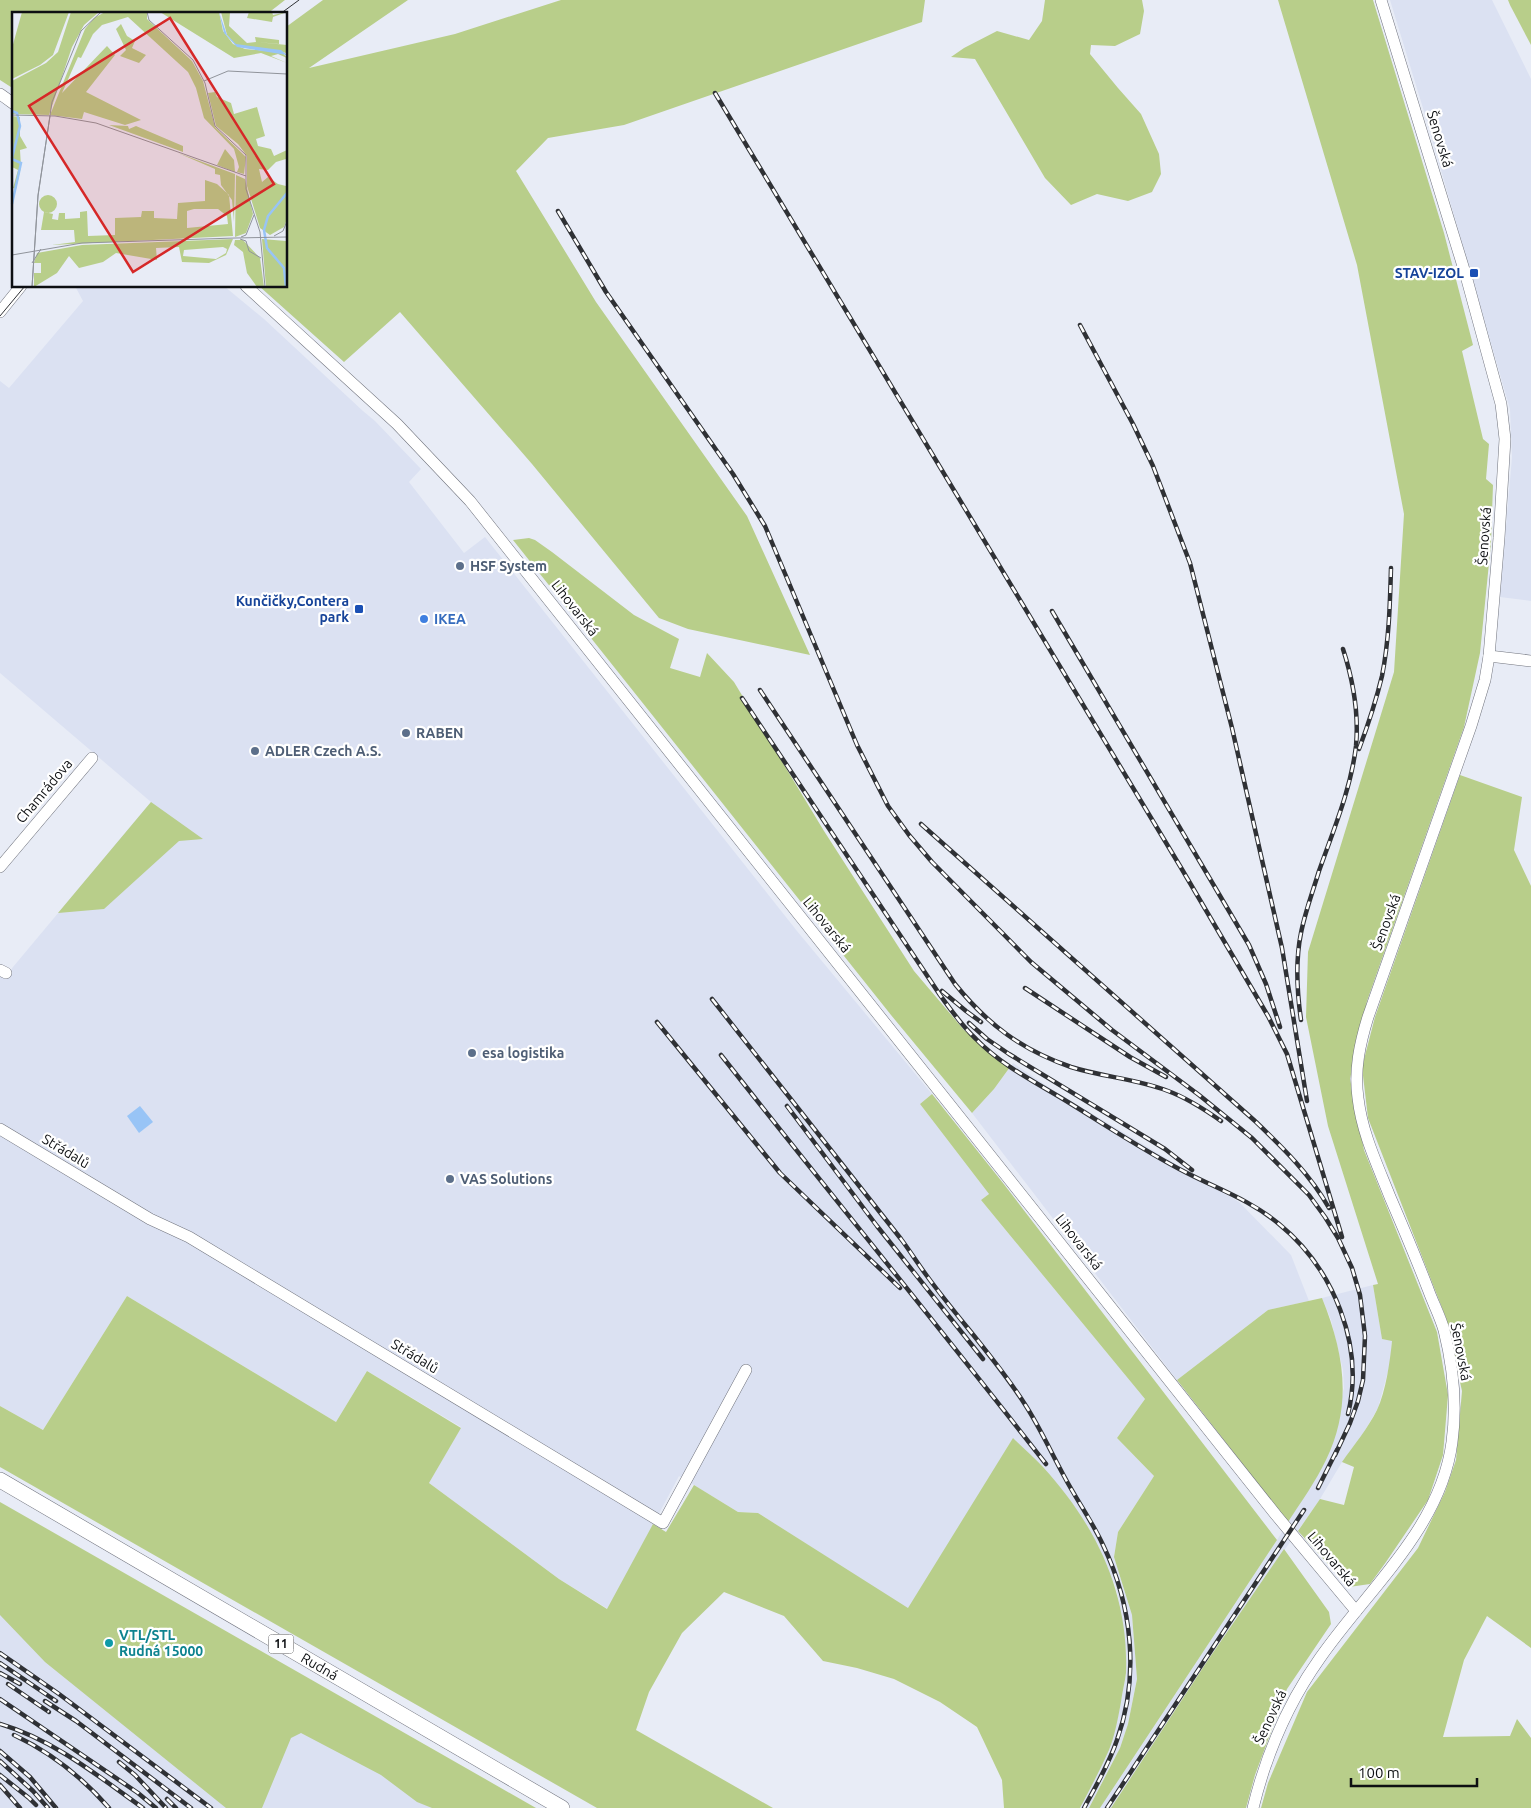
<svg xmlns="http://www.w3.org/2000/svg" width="1531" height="1808" font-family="Ubuntu,sans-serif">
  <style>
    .built { fill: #dbe1f2 }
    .green { fill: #b8ce8a }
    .water { fill: #98c4f6 }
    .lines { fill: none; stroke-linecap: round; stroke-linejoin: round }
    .minor-casing { stroke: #70737d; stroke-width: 12 }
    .major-casing { stroke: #70737d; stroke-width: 16 }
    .minor { stroke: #fff; stroke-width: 11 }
    .major { stroke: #fff; stroke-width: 15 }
    .tram { stroke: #2f3135; stroke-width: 1 }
    .rail-casing { stroke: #2f3135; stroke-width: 4.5 }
    .rail { stroke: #fff; stroke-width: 2.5; stroke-dasharray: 8; stroke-linecap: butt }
    .transit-dot { fill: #1a4fb4; stroke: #fff; stroke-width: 2 }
    .service-dot { fill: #5c6f8a; stroke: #fff; stroke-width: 2 }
    .shop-dot { fill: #3f7fe0; stroke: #fff; stroke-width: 2 }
    .culture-dot { fill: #0f9aa8; stroke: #fff; stroke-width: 2 }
    .labels { text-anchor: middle; stroke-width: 4.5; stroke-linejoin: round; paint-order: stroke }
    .shield { fill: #fff; stroke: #565759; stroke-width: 1 }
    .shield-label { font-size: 12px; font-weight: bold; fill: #0d0f12 }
    .street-label { font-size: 14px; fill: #0d0f12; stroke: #fff }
    .transit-label { font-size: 14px; font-weight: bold; fill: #164399; stroke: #fff; text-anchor: end }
    .service-label { font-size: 14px; font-weight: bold; fill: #4e5e75; stroke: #fff; text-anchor: start }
    .shop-label { font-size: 14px; font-weight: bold; fill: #366cbe; stroke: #fff; text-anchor: start }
    .culture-label { font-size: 14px; font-weight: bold; fill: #0d838f; stroke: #fff; text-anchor: start }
    .inset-river { fill: none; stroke: #98c4f6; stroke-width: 2.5 }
    .inset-road { fill: none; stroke: #90949b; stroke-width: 1 }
    .view { fill: #d62828; fill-opacity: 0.15; stroke: #d62828; stroke-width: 2.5 }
    .inset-edge { fill: none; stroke: #0d0f12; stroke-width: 2.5 }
  </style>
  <rect width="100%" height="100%" fill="#e8ecf6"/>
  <g class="built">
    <polygon points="1390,0 1492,0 1531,79 1531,601 1500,597 1512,457 1510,409 1426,118"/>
    <polygon points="75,286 224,286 264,319 363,411 375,421 421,469 409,482 464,553 485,537 797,931 932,1094 920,1104 989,1194 981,1200 1145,1399 1117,1438 1154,1476 1118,1532 1114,1557 1132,1615 1137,1679 1128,1724 1120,1748 1089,1808 1080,1808 1109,1749 1118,1716 1126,1674 1125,1641 1121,1612 1116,1587 1090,1531 1073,1504 1043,1467 1013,1439 908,1609 758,1513 738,1512 679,1476 608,1609 559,1579 429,1483 461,1427 367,1371 336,1422 127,1296 43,1430 0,1406 0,976 5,978 13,967 151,802 0,673 0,381 9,388 83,301"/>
    <polygon points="1013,1063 1056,1092 1239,1202 1291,1255 1309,1301 1268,1310 1177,1380 972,1113 994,1089"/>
    <polygon points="1373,1285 1382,1339 1392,1340 1390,1364 1378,1408 1364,1432 1342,1462 1320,1499 1208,1660 1111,1808 1100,1808 1277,1540 1326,1460 1344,1388 1343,1370 1331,1320 1322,1298"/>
    <polygon points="0,1580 300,1710 479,1808 0,1808"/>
  </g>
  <g class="green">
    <polygon points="0,0 285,0 267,14 14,14 14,89 0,80"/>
    <polygon points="323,0 408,0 309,68 455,34 561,0 925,0 922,22 624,125 548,138 516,171 596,302 747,516 810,655 688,629 659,618 532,464 400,312 344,362 259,286 286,286 286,27"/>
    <polygon points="1045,0 1142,0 1144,11 1140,34 1115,46 1091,45 1090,54 1118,88 1141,114 1159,154 1161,174 1152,192 1128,201 1097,194 1071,205 1045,178 975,59 951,57 964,48 997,31 1029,40 1042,21"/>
    <path d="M 1278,0 L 1373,0 L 1444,233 L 1473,345 L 1462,351 L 1483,439 L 1489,444 L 1486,479 L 1493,485 L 1491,543 L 1480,653 L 1464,727 L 1367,1001 L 1350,1079 L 1364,1150 L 1437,1332 L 1448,1395 L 1443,1455 L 1428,1500 L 1386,1562 L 1370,1584 L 1349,1587 L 1298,1531 L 1320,1499 L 1344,1505 L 1354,1467 L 1342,1462 C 1354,1445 1368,1428 1377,1410 C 1386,1391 1390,1361 1392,1341 L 1382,1339 L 1373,1285 L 1378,1284 L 1328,1126 L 1306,1017 L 1308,952 L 1394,672 L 1404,514 L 1357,265 Z"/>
    <polygon points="1508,0 1531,0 1531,45 1510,5"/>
    <polygon points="529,538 535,540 552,552 634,615 679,639 670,668 700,677 707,653 734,682 824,831 914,971 964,1030 1010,1067 994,1089 972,1113 891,1015 513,540"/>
    <polygon points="1460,775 1522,797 1514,850 1531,886 1531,1648 1487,1616 1464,1660 1443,1737 1510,1736 1517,1719 1531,1738 1531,1808 1261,1808 1268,1783 1307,1692 1418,1548 1445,1492 1456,1460 1462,1391 1446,1318 1368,1118 1362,1067 1375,1017"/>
    <polygon points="151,802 203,839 179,841 104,909 58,913"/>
    <polygon points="932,1094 1003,1183 1277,1540 1100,1808 1089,1808 1120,1748 1128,1724 1137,1679 1132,1615 1114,1557 1118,1532 1154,1476 1117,1438 1145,1399 981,1200 989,1194 920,1104"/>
    <path d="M 127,1296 L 336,1422 L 367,1371 L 461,1428 L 429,1483 L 559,1579 L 607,1609 L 653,1524 L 666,1532 L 694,1485 L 738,1512 L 758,1513 L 908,1608 L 1013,1438 C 1023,1448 1034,1457 1043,1467 C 1096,1525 1129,1593 1126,1673 C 1125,1682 1122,1693 1121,1702 C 1118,1718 1115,1735 1109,1750 C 1100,1770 1090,1789 1080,1808 L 1004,1808 L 1002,1780 L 977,1727 L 940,1702 L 894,1679 L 857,1668 L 823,1661 L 784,1616 L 724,1592 L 682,1633 L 649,1692 L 636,1730 L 773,1808 L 597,1808 L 0,1467 L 0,1406 L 43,1430 Z"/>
    <path d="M 1322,1298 C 1344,1353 1353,1404 1326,1460 C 1316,1481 1301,1502 1288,1522 L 1177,1380 L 1268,1310 Z"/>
    <polygon points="0,1502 536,1808 432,1808 417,1802 381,1775 301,1733 291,1738 262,1808 226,1808 45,1662 0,1615"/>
    <polygon points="1284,1549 1329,1612 1331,1624 1287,1689 1255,1775 1246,1808 1111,1808 1208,1660"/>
  </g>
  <polygon class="water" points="140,1106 153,1122 139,1133 127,1116"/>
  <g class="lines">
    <defs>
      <g id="minor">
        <polyline points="0,94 14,104"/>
        <polyline points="246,286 397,424 470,501 1276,1515 1356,1611"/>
        <polyline points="0,312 21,286"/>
        <polyline points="1489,656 1531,661"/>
        <polyline points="0,867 92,758"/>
        <polyline points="0,970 6,973"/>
        <polyline points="0,1129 150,1219 189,1237 663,1523 746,1370"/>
        <path d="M 1253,1808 C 1266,1755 1288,1703 1320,1658 C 1367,1590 1441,1528 1452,1442 C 1457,1405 1453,1366 1444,1330 C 1440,1316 1433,1303 1428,1289 C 1416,1258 1403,1227 1390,1197 C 1377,1164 1362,1133 1358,1098 C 1354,1070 1360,1043 1368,1017 L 1471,726 L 1485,680 L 1489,656 L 1499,538 L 1505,439 L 1501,404 L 1466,276 L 1381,0"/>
      </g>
      <g id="major">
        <path id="s1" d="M 0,1480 L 562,1808"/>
      </g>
    </defs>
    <use href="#minor" class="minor-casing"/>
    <use href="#major" class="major-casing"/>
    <use href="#minor" class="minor"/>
    <use href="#major" class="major"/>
    <g class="tram">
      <polyline points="280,14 299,0"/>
      <polyline points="0,316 25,286"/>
    </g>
    <defs>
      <g id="rail">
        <polyline points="715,93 1180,866 1268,1016 1287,1054 1342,1237"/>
        <polyline points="558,211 606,292 733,474 765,526 857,745 888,806 909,835 932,862 1031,962 1112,1030 1199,1095 1252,1138 1309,1195 1325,1217 1338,1238 1352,1268 1360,1295 1365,1336 1363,1380 1358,1401 1350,1423 1335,1455"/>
        <polyline points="1080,325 1133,424 1153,466 1190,563 1232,728 1282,948 1307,1101"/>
        <polyline points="1052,611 1249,945 1266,984 1280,1027"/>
        <path d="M 760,690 L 955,984 C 988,1025 1022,1050 1071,1067 C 1103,1077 1137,1079 1168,1091 C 1187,1098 1204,1109 1221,1121"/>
        <path d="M 742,698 L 940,995 C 951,1010 962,1026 976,1039 C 1000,1064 1033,1081 1063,1099 C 1104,1124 1144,1151 1187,1173 C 1218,1189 1252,1201 1279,1224 C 1333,1268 1365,1345 1348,1414"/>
        <path d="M 1359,749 C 1368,725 1376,701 1382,676 C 1389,641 1390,604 1391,568"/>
        <path d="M 921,824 L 1255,1121 C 1283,1148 1310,1174 1329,1208"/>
        <polyline points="1025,988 1130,1057 1166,1077"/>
        <polyline points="942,991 966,1011 981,1022"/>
        <path d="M 712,999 L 901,1239 C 910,1251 918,1264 927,1276 C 959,1320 997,1360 1026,1406 C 1040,1428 1051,1452 1064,1476 C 1076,1499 1092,1521 1103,1545 C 1132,1605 1140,1676 1117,1740 C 1109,1764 1096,1786 1084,1808"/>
        <path d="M 1301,1020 C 1297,992 1295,962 1301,933 C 1305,912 1313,891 1319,871 C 1333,831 1351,789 1356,746 C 1359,713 1353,680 1343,649"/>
        <polyline points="657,1022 780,1173 900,1288"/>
        <polyline points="969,1023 987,1039 1009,1054 1165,1149 1192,1170"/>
        <path d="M 721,1055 C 829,1192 939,1327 1046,1464"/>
        <polyline points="787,1106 877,1226 983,1359"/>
        <polyline points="1318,1488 1337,1450"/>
        <polyline points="0,1653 59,1694 211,1808"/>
        <polyline points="0,1663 56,1701"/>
        <polyline points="0,1673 20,1684"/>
        <polyline points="8,1684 49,1712"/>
        <polyline points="0,1699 138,1793 156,1808"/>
        <polyline points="45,1701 76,1721 191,1808"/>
        <path d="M 0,1724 C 54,1740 98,1776 143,1808"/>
        <path d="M 14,1735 C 50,1752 83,1778 109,1808"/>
        <polyline points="0,1751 30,1777 56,1808"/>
        <polyline points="0,1761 33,1791 48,1808"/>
        <polyline points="119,1762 135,1775 166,1808"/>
        <polyline points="0,1775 29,1798 36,1805"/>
        <polyline points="0,1785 20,1808"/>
        <polyline points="167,1799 176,1808"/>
        <polyline points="1107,1808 1304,1510"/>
      </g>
    </defs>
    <use href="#rail" class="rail-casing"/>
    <use href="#rail" class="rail"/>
  </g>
  <g class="transit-dot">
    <rect x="1469" y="268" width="10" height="10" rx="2.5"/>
    <rect x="354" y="604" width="10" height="10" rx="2.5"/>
  </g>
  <g class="service-dot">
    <circle cx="460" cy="566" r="5"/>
    <circle cx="406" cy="733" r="5"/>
    <circle cx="255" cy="751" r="5"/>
    <circle cx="472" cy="1053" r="5"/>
    <circle cx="450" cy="1179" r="5"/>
  </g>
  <circle class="shop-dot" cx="424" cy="619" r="5"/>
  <circle class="culture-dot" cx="109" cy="1643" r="5"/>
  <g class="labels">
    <rect class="shield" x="268.5" y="1634.5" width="25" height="19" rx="4"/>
    <g class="shield-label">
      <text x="281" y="1648">11</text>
    </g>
    <g class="street-label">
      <text transform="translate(1440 139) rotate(73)" y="5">Šenovská</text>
      <text transform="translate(1484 536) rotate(-86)" y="5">Šenovská</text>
      <text transform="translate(575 608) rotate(52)" y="5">Lihovarská</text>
      <text transform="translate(44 791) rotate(-50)" y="5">Chamrádova</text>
      <text transform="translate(1386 922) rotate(-70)" y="5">Šenovská</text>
      <text transform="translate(827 925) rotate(51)" y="5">Lihovarská</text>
      <text transform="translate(66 1151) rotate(31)" y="5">Střádalů</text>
      <text transform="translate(1079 1242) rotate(52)" y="5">Lihovarská</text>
      <text transform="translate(1461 1352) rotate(79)" y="5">Šenovská</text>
      <text transform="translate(415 1356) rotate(31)" y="5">Střádalů</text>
      <text transform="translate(1332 1559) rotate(50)" y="5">Lihovarská</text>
      <text dy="5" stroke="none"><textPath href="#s1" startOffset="370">Rudná</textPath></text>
      <text transform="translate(1270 1717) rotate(-65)" y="5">Šenovská</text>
    </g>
    <g class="transit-label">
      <text x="1464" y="278">STAV-IZOL</text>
      <text x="349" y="606">Kunčičky,Contera<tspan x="349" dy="16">park</tspan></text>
    </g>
    <g class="service-label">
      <text x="470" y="571">HSF System</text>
      <text x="416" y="738">RABEN</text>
      <text x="265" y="756">ADLER Czech A.S.</text>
      <text x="482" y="1058">esa logistika</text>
      <text x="460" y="1184">VAS Solutions</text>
    </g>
    <g class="shop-label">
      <text x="434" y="624">IKEA</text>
    </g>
    <g class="culture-label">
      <text x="119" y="1640">VTL/STL<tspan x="119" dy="16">Rudná 15000</tspan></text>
    </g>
  </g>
  <g transform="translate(12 12)">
    <rect width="275" height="275" fill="#e8ecf6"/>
    <path d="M 10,0 L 57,0 L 41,43 L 28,53 L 0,67 L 0,36 ZM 59,0 L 87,0 L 72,13 L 60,35 L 37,103 L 0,102 L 0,69 L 34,51 L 46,40 ZM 93,0 L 135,0 L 135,7 L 180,49 L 191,69 L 203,115 L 234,145 L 232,162 L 225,160 L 227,155 L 222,137 L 192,106 L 184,76 L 176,60 L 116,5 L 90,13 L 81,22 L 69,46 L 66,45 L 50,81 L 95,34 L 103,43 L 74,80 L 129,108 L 113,113 L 72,100 L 70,107 L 38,103 L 73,17 L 82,6 ZM 148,0 L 207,0 L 211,19 L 221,32 L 233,37 L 270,40 L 275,46 L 266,42 L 259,44 L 275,51 L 249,41 L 222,46 ZM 209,0 L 225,0 L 218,0 L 217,14 L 235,31 L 244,30 L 243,25 L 267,28 L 267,32 L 245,30 L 275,33 L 275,41 L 224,33 L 215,23 ZM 237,0 L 260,0 L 261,3 L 275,0 L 261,5 L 260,10 L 235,6 ZM 109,12 L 115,24 L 123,29 L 120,36 L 134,43 L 127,51 L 108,44 L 114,38 L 104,17 ZM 203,80 L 205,85 L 219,91 L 222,102 L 245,95 L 253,124 L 244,127 L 246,134 L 259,137 L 262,144 L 275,138 L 275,153 L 274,147 L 264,150 L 256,158 L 247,157 L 250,170 L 256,165 L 266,172 L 274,174 L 275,172 L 275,207 L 272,215 L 258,223 L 248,216 L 235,174 L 235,144 L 226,132 L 204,114 L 196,81 ZM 0,104 L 8,105 L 8,124 L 15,136 L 8,138 L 9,155 L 4,177 L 1,176 L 6,158 L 0,155 ZM 97,113 L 116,114 L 117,117 L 124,114 L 171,134 L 171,140 ZM 213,137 L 222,148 L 223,160 L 205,153 ZM 166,141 L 223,162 L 222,210 L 220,188 L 209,173 L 208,163 L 203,162 L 203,157 ZM 224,163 L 233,167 L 241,202 L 234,221 L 223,225 ZM 193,168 L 205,172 L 217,183 L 221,224 L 40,233 L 63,230 L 62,218 L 29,218 L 32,200 L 41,202 L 40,207 L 46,208 L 47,201 L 53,201 L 53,207 L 68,206 L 68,200 L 75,199 L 76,224 L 103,223 L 103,206 L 129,205 L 130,199 L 142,199 L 142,206 L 165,207 L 166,191 L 193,189 ZM 182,197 L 206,197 L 215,204 L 216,212 L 175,216 L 175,199 ZM27 192a9 9 0 1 1 18 0a9 9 0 1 1-18 0ZM 221,227 L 214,243 L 197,251 L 170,250 L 167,235 L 144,236 L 145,248 L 104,241 L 91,250 L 67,256 L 57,244 L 45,261 L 22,275 L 22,261 L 29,261 L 29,251 L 22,251 L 25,241 L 70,233 ZM 211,235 L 215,237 L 214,241 L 204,247 L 171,244 L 172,238 ZM 250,227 L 274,229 L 275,275 L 254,275 ZM 223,228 L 231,228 L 248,246 L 252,275 L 245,275 L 235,261 L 231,240 L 222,233 Z" fill="#b8ce8a" fill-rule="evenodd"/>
    <path d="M 207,0 L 215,23 L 224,32 L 269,38 L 275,43 L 225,35 L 212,21 Z" fill="#98c4f6"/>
    <path class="inset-river" d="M 0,99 L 5,101 L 8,114 L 0,146M 0,147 L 9,151 L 0,192M 274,275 L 272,256 L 255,236 L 252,218 L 256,204 L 275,181"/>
    <path class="inset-road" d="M 135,0 L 137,8 L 181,48 L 193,71 L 203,114 L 234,143 L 234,177 L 248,220 L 253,275M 192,69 L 216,59 L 275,62M 0,103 L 43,104 L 84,111 L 234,164M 262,224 L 271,219 L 275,209M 229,225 L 234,223 L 242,203M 223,226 L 275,225M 228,227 L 234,229 L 237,239 L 249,246M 0,243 L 70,231 L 223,226M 20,251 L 29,237M 20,275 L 26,183 L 38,104M 20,275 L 26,184 L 40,90 L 69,19 L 89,0"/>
    <path class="view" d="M 158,6 L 262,172 L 121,260 L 17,94 Z"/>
    <rect width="275" height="275" class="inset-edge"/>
  </g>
  <path d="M1351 1778v8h126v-8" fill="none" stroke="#0d0f12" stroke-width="2.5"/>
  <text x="1358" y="1778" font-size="15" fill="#0d0f12" stroke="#ffffff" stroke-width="4" paint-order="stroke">100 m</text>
</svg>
